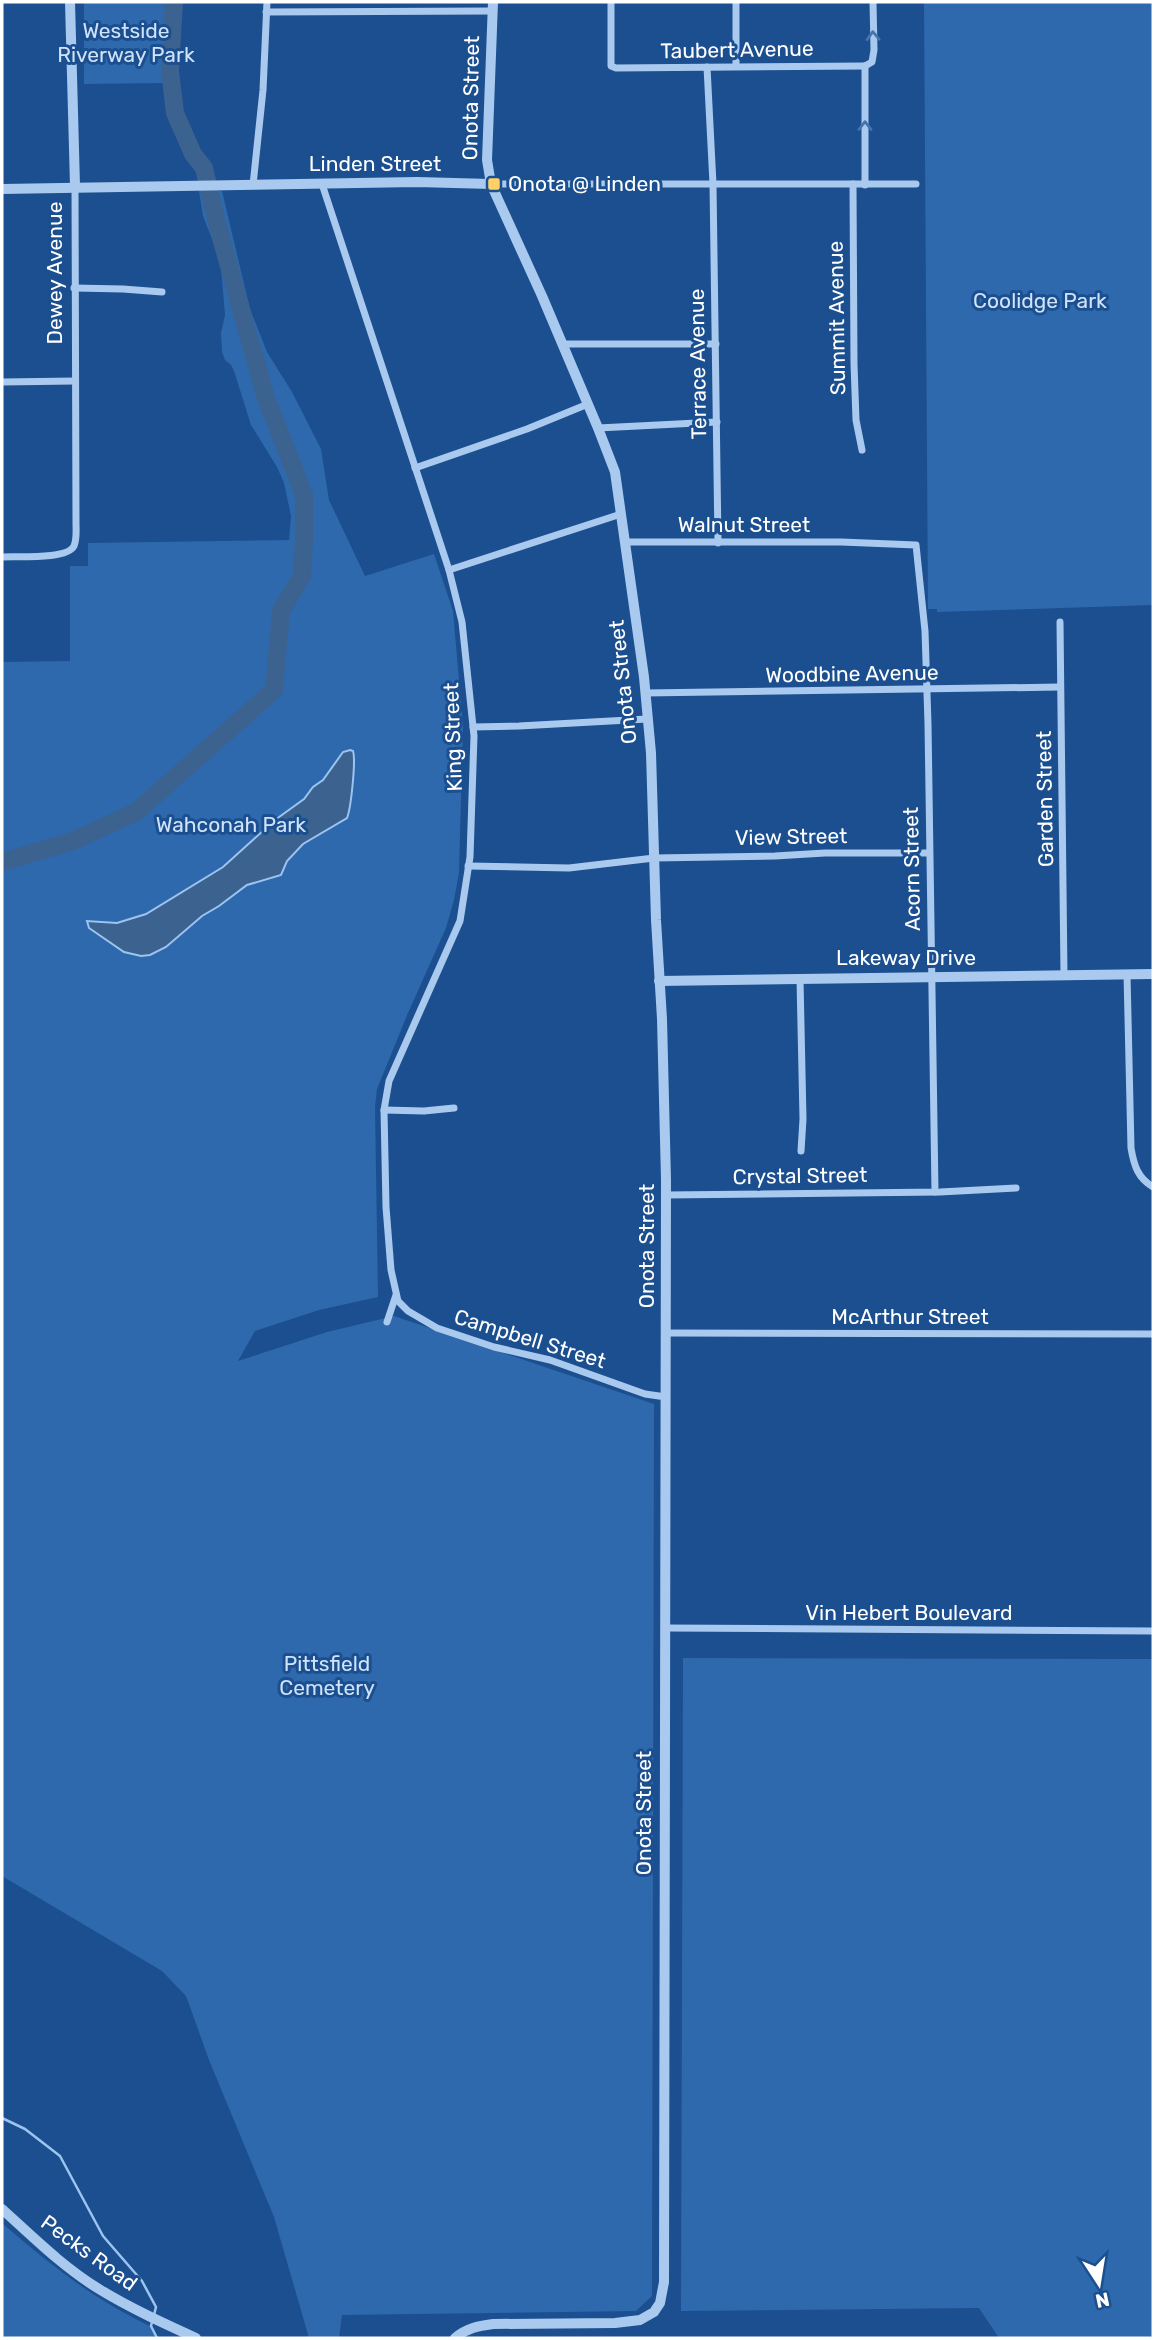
<svg xmlns="http://www.w3.org/2000/svg" width="1155" height="2340" font-family="Rubik,sans-serif">
  <style>
    .green { fill: #2e69ad }
    .water { fill: #3c6290; stroke: #9cc4f0; stroke-width: 2 }
    .lines { fill: none; stroke-linecap: round; stroke-linejoin: round }
    .stream { stroke: #9cc4f0; stroke-width: 2.5 }
    .river { stroke: #3c6290; stroke-width: 18 }
    .minor { stroke: #a9c9ee; stroke-width: 7 }
    .tertiary { stroke: #a9c9ee; stroke-width: 10 }
    .oneway { stroke: #4674ac }
    .poi-dot { fill: #ffd166; stroke: #1b4f8f; stroke-width: 2.5 }
    .labels { text-anchor: middle; stroke-width: 6; stroke-linejoin: round; paint-order: stroke }
    .park-label { font-size: 21px; fill: #cfe3fa; stroke: #1b4f8f }
    .street-label { font-size: 21px; fill: #fff; stroke: #1b4f8f }
    .poi-label { font-size: 21px; fill: #fff; stroke: #1b4f8f; text-anchor: start }
  </style>
  <rect width="100%" height="100%" fill="#1b4f8f"/>
  <g class="green">
    <polygon points="84,2 167,2 168,83 84,84"/>
    <polygon points="924,2 1153,2 1153,605 937,612 937,609 928,609"/>
    <polygon points="199,191 222,191 250,309 267,352 292,392 321,449 329,500 365,576 434,554 453,611 463,726 459,873 454,900 446,928 408,1013 377,1089 375,1107 378,1297 319,1310 255,1331 238,1361 327,1332 394,1316 654,1404 652,2296 636,2311 342,2315 339,2338 309,2338 274,2217 209,2060 186,1996 162,1971 2,1876 2,662 70,661 70,566 88,566 88,543 289,540 291,516 284,483 277,467 251,425 234,371 231,365 225,360 222,352 221,333 225,315 221,267 217,252 203,216"/>
    <polygon points="683,1658 1153,1659 1153,2338 999,2338 979,2308 681,2311"/>
    <path d="M 2,2223 C 52,2266 91,2298 152,2327 L 155,2338 L 2,2338 Z"/>
  </g>
  <path class="water" d="M 350,750 L 353,751 C 356,761 351,808 347,818 L 303,844 L 287,861 L 281,875 L 247,885 L 219,906 L 202,916 L 166,947 L 150,955 L 141,956 L 124,952 L 89,928 L 87,921 L 117,923 L 146,914 L 223,867 L 275,820 L 304,799 L 313,787 L 323,780 L 343,752 Z"/>
  <g class="lines">
    <g class="stream">
      <polyline points="2,2118 25,2129 60,2156 103,2236 142,2281 156,2307 154,2315"/>
      <polyline points="152,2322 151,2326 157,2338"/>
    </g>
    <polyline class="river" points="2,862 73,841 136,812 274,690 281,611 302,576 304,540 304,495 266,398 218,227 204,168 193,154 175,113 170,71 174,2"/>
    <g class="minor">
      <polyline points="611,2 611,66 616,68 865,66"/>
      <polyline points="266,12 492,11"/>
      <polyline points="736,66 736,2"/>
      <polyline points="865,66 872,62 874,50 873,2"/>
      <polyline points="707,67 713,184 718,543"/>
      <polyline points="322,184 449,570 462,622 474,736 470,857 460,921 389,1081 384,1110 386,1207 391,1270 398,1301 408,1311 437,1328 494,1347 550,1360 645,1394 666,1397"/>
      <polyline points="491,184 916,184"/>
      <polyline points="853,184 854,364 856,420 862,450"/>
      <polyline points="253,185 263,90 267,2"/>
      <polyline points="865,185 865,66"/>
      <polyline points="74,288 123,289 162,292"/>
      <polyline points="562,344 716,344"/>
      <polyline points="2,382 75,381"/>
      <polyline points="598,428 717,422"/>
      <polyline points="415,468 527,429 588,404"/>
      <polyline points="625,542 841,542 916,545 925,631 928,724 935,1192"/>
      <path d="M 2,557 C 17,556 67,560 74,546 C 77,539 76,530 76,523 L 75,186"/>
      <polyline points="449,570 621,514"/>
      <polyline points="1060,622 1064,975"/>
      <polyline points="645,693 1060,687"/>
      <polyline points="473,727 519,726 647,719"/>
      <polyline points="468,866 569,868 654,858 775,856 825,853 928,853"/>
      <path d="M 1127,974 L 1131,1148 C 1134,1166 1138,1178 1153,1187"/>
      <polyline points="800,979 803,1119 801,1151"/>
      <polyline points="384,1110 424,1111 454,1108"/>
      <polyline points="666,1195 940,1192 1016,1188"/>
      <polyline points="387,1322 396,1295"/>
      <polyline points="667,1333 1153,1334"/>
      <polyline points="665,1628 1153,1631"/>
    </g>
    <g class="tertiary">
      <polyline points="70,2 75,186"/>
      <polyline points="2,189 417,182 491,184"/>
      <polyline points="659,981 1153,974"/>
      <path d="M 2,2209 C 33,2237 63,2267 99,2289 C 130,2308 163,2323 196,2338"/>
      <path d="M 455,2338 C 467,2328 478,2326 493,2324 L 615,2323 L 640,2320 L 654,2312 L 660,2303 L 664,2282 L 666,1180 L 662,1019 L 656,920 L 651,753 L 644,677 L 615,472 L 598,428 L 542,296 L 491,184 L 487,160 L 493,2"/>
    </g>
  </g>
  <defs><path id="oneway-chevron" d="M-2-3.5L2.5 0L-2 3.5" fill="none" stroke-width="1.6" stroke-linecap="round" stroke-linejoin="round" transform="scale(1.75)"/></defs>
  <g class="oneway">
    <use href="#oneway-chevron" transform="translate(873 36) rotate(-92)"/>
    <use href="#oneway-chevron" transform="translate(865 126) rotate(-90)"/>
  </g>
  <rect class="poi-dot" x="487" y="177" width="14" height="14" rx="3.5"/>
  <g class="labels">
    <g class="park-label">
      <text x="126" y="38">Westside<tspan x="126" dy="24">Riverway Park</tspan></text>
      <text x="1040" y="308">Coolidge Park</text>
      <text x="231" y="832">Wahconah Park</text>
      <text x="327" y="1671">Pittsfield<tspan x="327" dy="24">Cemetery</tspan></text>
    </g>
    <g class="street-label">
      <text transform="translate(737 50) rotate(-1)" y="7">Taubert Avenue</text>
      <text transform="translate(471 98) rotate(-89)" y="7">Onota Street</text>
      <text x="375" y="171">Linden Street</text>
      <text transform="translate(55 273) rotate(-90)" y="7">Dewey Avenue</text>
      <text transform="translate(837 318) rotate(-91)" y="7">Summit Avenue</text>
      <text transform="translate(698 364) rotate(-91)" y="7">Terrace Avenue</text>
      <text x="744" y="532">Walnut Street</text>
      <text transform="translate(852 674) rotate(-1)" y="7">Woodbine Avenue</text>
      <text transform="translate(623 682) rotate(-96)" y="7">Onota Street</text>
      <text transform="translate(453 737) rotate(-92)" y="7">King Street</text>
      <text transform="translate(1045 799) rotate(-91)" y="7">Garden Street</text>
      <text transform="translate(791 837) rotate(-1)" y="7">View Street</text>
      <text transform="translate(912 869) rotate(-91)" y="7">Acorn Street</text>
      <text x="906" y="965">Lakeway Drive</text>
      <text transform="translate(800 1176) rotate(-1)" y="7">Crystal Street</text>
      <text transform="translate(647 1246) rotate(-90)" y="7">Onota Street</text>
      <text x="910" y="1324">McArthur Street</text>
      <text transform="translate(530 1339) rotate(17)" y="7">Campbell Street</text>
      <text x="909" y="1620">Vin Hebert Boulevard</text>
      <text transform="translate(644 1813) rotate(-90)" y="7">Onota Street</text>
      <text transform="translate(89 2253) rotate(36)" y="7">Pecks Road</text>
    </g>
    <g class="poi-label">
      <text x="508" y="191">Onota @ Linden</text>
    </g>
  </g>
  <rect width="1155" height="2340" fill="none" stroke="#ffffff" stroke-width="7"/>
  <g transform="translate(1099 2284) rotate(168)" stroke="#1b4f8f" stroke-width="5" paint-order="stroke">
  <path d="M0-5L12 26L0 18L-12 26Z" fill="#ffffff"/>
  <text y="-10" font-size="19" font-weight="bold" text-anchor="middle" fill="#ffffff">N</text>
  </g>
</svg>
